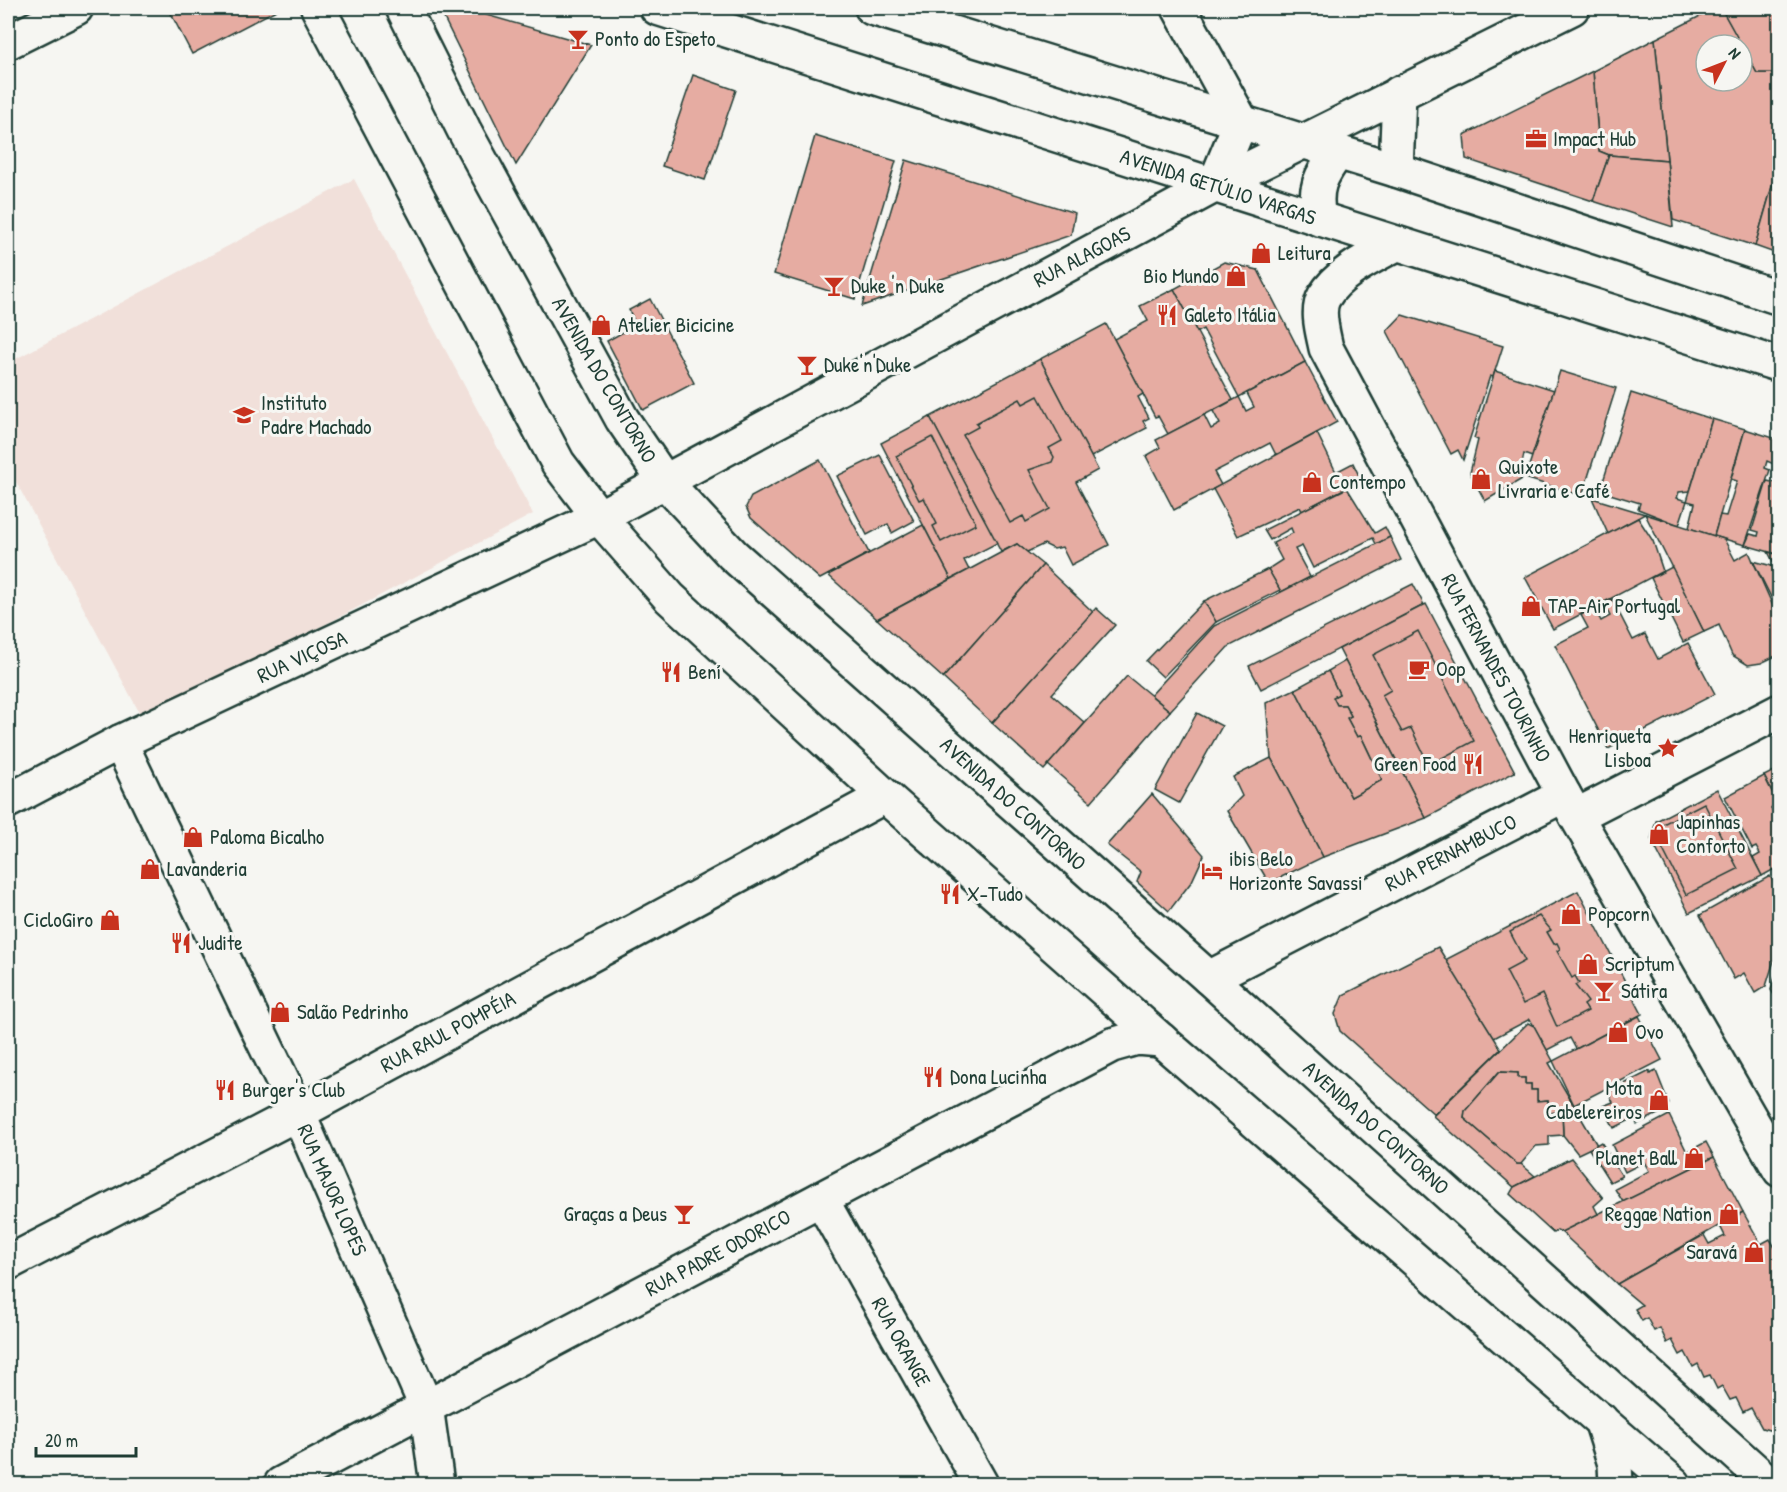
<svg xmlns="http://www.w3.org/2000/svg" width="1787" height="1492" font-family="'Patrick Hand',sans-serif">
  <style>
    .built { fill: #f1e0da }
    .building { fill: #e6aca2; stroke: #1f3d34; stroke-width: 1.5 }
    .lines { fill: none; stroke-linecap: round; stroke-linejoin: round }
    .minor-casing { stroke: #1f3d34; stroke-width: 38 }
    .major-casing { stroke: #1f3d34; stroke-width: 38 }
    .minor { stroke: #f6f6f2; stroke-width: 33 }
    .major { stroke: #f6f6f2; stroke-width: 33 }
    .labels { text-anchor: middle; stroke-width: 6; stroke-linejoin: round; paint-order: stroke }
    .poi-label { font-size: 21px; fill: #1f3d34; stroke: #f6f6f2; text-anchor: start }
    .street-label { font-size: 21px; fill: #1f3d34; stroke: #f6f6f2 }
  </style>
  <rect width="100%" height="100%" fill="#f6f6f2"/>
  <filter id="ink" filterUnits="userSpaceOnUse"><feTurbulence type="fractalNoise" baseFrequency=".0167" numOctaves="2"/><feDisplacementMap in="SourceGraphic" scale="12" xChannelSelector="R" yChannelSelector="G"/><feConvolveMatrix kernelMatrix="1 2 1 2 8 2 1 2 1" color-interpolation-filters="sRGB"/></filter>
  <g filter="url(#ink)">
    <polygon class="built" points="354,179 533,514 144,721 8,467 8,363"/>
    <g class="building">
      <polygon points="168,8 280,8 192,54"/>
      <polygon points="439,8 462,8 591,45 516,165"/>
      <polygon points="1716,8 1721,8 1742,45 1706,45 1706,81 1742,81 1742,45 1757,73 1780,73 1780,159 1755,246 1673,220 1655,39"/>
      <polygon points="1721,8 1780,8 1780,73 1757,73"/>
      <polygon points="1655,39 1667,160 1609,155 1599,151 1593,71"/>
      <polygon points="1593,71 1599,151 1609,155 1593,201 1466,159 1464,135"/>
      <polygon points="693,75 736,90 705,180 662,166"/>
      <polygon points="815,136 896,161 855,299 774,274"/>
      <polygon points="1609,155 1667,160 1673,227 1593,201"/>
      <polygon points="1780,159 1780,255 1755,246"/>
      <polygon points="906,160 1075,213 1071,235 862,306"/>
      <polygon points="1224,262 1258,270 1305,362 1239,397 1203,329 1197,332 1174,289"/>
      <polygon points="1174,289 1233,400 1168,434 1158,416 1155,417 1114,339 1148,321 1140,306"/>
      <polygon points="650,299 694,383 643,410 607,341 636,325 629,310"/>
      <polygon points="1402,315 1503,346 1493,377 1490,376 1463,460 1458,450 1451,454 1387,331"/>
      <polygon points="1106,324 1143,394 1138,397 1149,418 1143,421 1147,428 1091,457 1040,359"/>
      <polygon points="1040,359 1098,470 1076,482 1109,545 1071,565 1062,547 1054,549 1044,544 1027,552 1017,544 1001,552 930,417"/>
      <polygon points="1305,362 1337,422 1276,455 1270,443 1214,472 1221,485 1174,510 1146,456 1160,448 1156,440 1204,415 1211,429 1220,424 1213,411 1239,397 1246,411 1254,407 1247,393"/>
      <polygon points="1495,371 1554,390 1532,457 1524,454 1521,468 1522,479 1485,501 1470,473 1478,440 1474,438"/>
      <polygon points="1560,371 1616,388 1582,496 1525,478"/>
      <polygon points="1631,393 1712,419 1690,491 1679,492 1677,498 1687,501 1679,525 1638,509 1640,503 1600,491"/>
      <polygon points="1038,396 1062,441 1049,448 1054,457 1052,462 1029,470 1050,509 1026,522 1023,516 1010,523 963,435 978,427 976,423 1020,399 1023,404"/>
      <polygon points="930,417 997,543 964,560 969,570 951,579 881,443"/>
      <polygon points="1712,419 1745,429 1714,536 1689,528 1695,503 1687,501"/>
      <polygon points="1745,429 1780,440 1780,452 1776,465 1767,461 1765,468 1770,470 1745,545 1714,536 1720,515 1726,516 1737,481 1731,479"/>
      <polygon points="1317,433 1336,472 1353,463 1361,480 1302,511 1300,507 1238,536 1213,489"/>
      <polygon points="932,437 976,524 941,542 933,526 937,524 924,498 919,500 896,456"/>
      <polygon points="880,455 914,521 892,533 888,524 867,535 837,476"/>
      <polygon points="820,460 869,553 820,579 751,518 746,507 751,497"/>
      <polygon points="1780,475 1780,555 1745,545 1750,534 1758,536 1759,532 1752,530 1767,481 1776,483"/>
      <polygon points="1347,488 1375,533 1385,527 1390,537 1376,544 1373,538 1313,568 1302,546 1295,549 1310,577 1281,592 1268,569 1282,560 1273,543 1293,533 1291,528 1270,540 1264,530"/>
      <polygon points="1592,498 1645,514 1608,534"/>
      <polygon points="1645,514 1724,539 1735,560 1749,552 1780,622 1780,654 1761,663 1748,665 1732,655 1719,625 1704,632"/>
      <polygon points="1638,518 1653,541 1663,571 1553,629 1525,577"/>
      <polygon points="923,525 951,579 877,619 828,575"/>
      <polygon points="1390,537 1401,560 1228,647 1170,711 1151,695 1214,626"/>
      <polygon points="1017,544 1043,565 943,678 877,619"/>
      <polygon points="1768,552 1780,555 1780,615 1753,561 1776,567"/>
      <polygon points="1043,565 1093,612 992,723 943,678"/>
      <polygon points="1672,567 1704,632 1683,642 1651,578"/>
      <polygon points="1268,569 1280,590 1216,622 1204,601"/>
      <polygon points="1413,584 1424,605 1261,689 1249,666"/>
      <polygon points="1612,599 1633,640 1645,634 1658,659 1688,643 1715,694 1608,749 1555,645 1588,628 1581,615 1594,608 1601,621 1610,616 1603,603"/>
      <polygon points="1204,601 1216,622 1163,677 1146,661"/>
      <polygon points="1426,604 1515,772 1426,818 1339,649"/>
      <polygon points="1096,608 1115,625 1052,694 1085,723 1044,770 992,723"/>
      <polygon points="1418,631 1474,741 1429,765 1411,728 1402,732 1382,695 1391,690 1373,655"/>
      <polygon points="1345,661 1426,818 1323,857 1271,758 1266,703 1295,689 1351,797 1382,780 1361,736 1357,737 1347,718 1351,716 1345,705 1337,705 1333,697 1339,694 1328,671"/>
      <polygon points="1328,671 1339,694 1333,697 1337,705 1345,705 1351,716 1347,718 1357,737 1361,736 1382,780 1351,797 1295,689"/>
      <polygon points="1127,676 1170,711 1091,802 1048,765"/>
      <polygon points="1197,713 1222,726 1179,803 1155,790"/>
      <polygon points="1271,758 1323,857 1269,883 1227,811 1242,796 1233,777"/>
      <polygon points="1780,768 1780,803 1778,804 1764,776"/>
      <polygon points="1764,776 1778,804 1771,808 1780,824 1780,866 1762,876 1753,858 1760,854 1756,847 1752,849 1725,797"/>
      <polygon points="1717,789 1762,876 1689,913 1651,839 1656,821"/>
      <polygon points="1152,794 1204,855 1192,881 1169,911 1137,882 1141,872 1107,845"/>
      <polygon points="1704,803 1738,869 1686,895 1657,838 1661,825"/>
      <polygon points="1770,876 1780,894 1780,942 1766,986 1755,993 1744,973 1734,979 1700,915"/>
      <polygon points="1578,891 1642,1014 1576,1049 1570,1038 1547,1050 1530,1019 1494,1038 1445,960"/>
      <polygon points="1539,916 1551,930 1547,932 1554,944 1557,943 1560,949 1557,951 1572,978 1575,976 1579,983 1575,985 1588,1002 1584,1005 1588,1011 1557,1027 1542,994 1523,1004 1506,971 1525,961 1510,932"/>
      <polygon points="1438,947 1501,1049 1434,1114 1340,1031 1335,1014 1343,995"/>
      <polygon points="1780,962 1780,1005 1771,990"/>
      <polygon points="1639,1016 1662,1060 1574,1105 1553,1061"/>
      <polygon points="1528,1023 1534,1026 1553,1061 1549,1063 1597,1145 1578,1154 1563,1135 1562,1112 1548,1113 1548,1100 1537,1101 1537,1090 1531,1090 1531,1084 1525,1084 1525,1078 1518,1078 1518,1073 1499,1072 1465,1111 1464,1118 1517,1164 1521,1164 1535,1176 1514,1187 1433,1116"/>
      <polygon points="1650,1071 1650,1074 1656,1071 1669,1104 1656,1111 1658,1114 1637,1124 1634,1118 1614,1128 1603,1106 1613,1102 1608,1092"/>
      <polygon points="1499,1072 1518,1073 1518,1078 1525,1078 1525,1084 1531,1084 1531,1090 1537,1090 1537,1101 1548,1100 1548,1113 1562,1112 1563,1135 1549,1136 1549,1145 1536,1146 1521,1164 1517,1164 1464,1118 1465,1111"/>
      <polygon points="1669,1115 1687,1152 1706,1142 1714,1157 1623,1202 1615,1189 1649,1171 1644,1162 1625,1172 1612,1145"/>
      <polygon points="1601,1142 1622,1176 1610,1182 1589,1149"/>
      <polygon points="1714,1157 1743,1212 1617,1284 1561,1232"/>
      <polygon points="1571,1158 1603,1198 1594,1206 1598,1214 1561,1232 1557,1230 1553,1233 1510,1194 1514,1187"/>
      <polygon points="1743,1212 1761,1244 1770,1239 1780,1256 1780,1431 1776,1432 1762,1428 1751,1408 1743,1412 1736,1398 1730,1400 1722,1386 1717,1389 1710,1375 1704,1377 1698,1364 1693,1367 1685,1352 1680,1355 1672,1340 1667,1343 1660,1328 1654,1331 1647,1318 1642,1321 1635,1309 1642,1305 1617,1284 1704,1235 1709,1244 1725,1236 1720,1226"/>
    </g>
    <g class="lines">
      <defs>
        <g id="minor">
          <polyline points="1179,8 1241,121"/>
          <polyline points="8,42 76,8"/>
          <path d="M 1396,244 C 1372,257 1339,272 1324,297 C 1316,311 1323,333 1326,348 L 1564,795 L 1780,1170"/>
          <polyline points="120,742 298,1113 426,1406 437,1484"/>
          <polyline points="8,801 120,742 599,517 1214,186 1572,8"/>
          <polyline points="1576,816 1780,711"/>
          <polyline points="1209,978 1564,795"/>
          <polyline points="821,1199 981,1484"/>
          <polyline points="8,1263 298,1113 885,796"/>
          <polyline points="281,1484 1112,1045 1137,1038 1161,1040"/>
        </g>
        <g id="major">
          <polyline points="318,8 558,463 599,517 670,598 885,796 1161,1040 1674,1484"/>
          <polyline points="403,8 464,130 622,419 665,482 733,555 1209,978 1770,1484"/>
          <polyline points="657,8 1780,365"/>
          <polyline points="872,8 1396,170 1780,298"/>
          <polyline points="1396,170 1399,93"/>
          <polyline points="1214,186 1241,121"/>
          <path d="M 1319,219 C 1313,189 1320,176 1338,152"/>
          <polyline points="1601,1420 1615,1464 1616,1484"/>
        </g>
      </defs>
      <use href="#minor" class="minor-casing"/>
      <use href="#major" class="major-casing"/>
      <use href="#minor" class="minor"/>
      <use href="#major" class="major"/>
    </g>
  </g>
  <defs>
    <symbol id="bar-bare" viewBox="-9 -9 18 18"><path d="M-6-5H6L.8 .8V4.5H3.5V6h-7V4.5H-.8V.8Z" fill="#c8321e" stroke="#f6f6f2" stroke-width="2.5" paint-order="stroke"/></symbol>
    <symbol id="office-bare" viewBox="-9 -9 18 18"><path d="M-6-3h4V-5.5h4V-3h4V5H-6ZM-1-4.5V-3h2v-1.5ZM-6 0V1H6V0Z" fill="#c8321e" stroke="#f6f6f2" stroke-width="2.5" paint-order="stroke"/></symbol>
    <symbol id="shop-bare" viewBox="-9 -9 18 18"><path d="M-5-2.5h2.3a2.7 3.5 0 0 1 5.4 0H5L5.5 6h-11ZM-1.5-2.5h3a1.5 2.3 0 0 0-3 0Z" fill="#c8321e" stroke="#f6f6f2" stroke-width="2.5" paint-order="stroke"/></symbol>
    <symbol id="restaurant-bare" viewBox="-9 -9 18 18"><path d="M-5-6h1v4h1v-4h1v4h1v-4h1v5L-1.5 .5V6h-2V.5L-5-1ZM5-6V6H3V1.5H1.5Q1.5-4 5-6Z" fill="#c8321e" stroke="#f6f6f2" stroke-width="2.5" paint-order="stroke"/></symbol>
    <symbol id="school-bare" viewBox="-9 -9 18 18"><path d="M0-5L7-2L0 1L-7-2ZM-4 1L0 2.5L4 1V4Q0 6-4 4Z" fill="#c8321e" stroke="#f6f6f2" stroke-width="2.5" paint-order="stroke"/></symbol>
    <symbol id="cafe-bare" viewBox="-9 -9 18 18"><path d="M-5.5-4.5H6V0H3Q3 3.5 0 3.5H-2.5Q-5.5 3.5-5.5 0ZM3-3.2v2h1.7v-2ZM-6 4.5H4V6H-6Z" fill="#c8321e" stroke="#f6f6f2" stroke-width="2.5" paint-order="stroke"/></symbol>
    <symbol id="sight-bare" viewBox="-9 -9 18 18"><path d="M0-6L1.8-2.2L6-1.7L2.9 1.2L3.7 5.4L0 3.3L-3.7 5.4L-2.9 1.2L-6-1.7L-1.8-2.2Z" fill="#c8321e" stroke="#f6f6f2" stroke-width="2.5" paint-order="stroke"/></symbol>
    <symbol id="hotel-bare" viewBox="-9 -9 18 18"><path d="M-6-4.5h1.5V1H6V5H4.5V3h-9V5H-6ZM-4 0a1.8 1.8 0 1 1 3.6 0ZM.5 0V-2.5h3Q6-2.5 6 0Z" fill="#c8321e" stroke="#f6f6f2" stroke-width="2.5" paint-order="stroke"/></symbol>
  </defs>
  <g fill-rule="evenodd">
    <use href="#bar-bare" x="563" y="24" width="30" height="30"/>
    <use href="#office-bare" x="1521" y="124" width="30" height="30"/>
    <use href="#shop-bare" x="1246" y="238" width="30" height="30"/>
    <use href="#shop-bare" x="1221" y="261" width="30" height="30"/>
    <use href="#bar-bare" x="819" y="271" width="30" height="30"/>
    <use href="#restaurant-bare" x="1152" y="300" width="30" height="30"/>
    <use href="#shop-bare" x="586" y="310" width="30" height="30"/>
    <use href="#bar-bare" x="792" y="350" width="30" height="30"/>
    <use href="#school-bare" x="229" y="400" width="30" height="30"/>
    <use href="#shop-bare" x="1466" y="464" width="30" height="30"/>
    <use href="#shop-bare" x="1297" y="467" width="30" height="30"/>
    <use href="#shop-bare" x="1516" y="591" width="30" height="30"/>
    <use href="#cafe-bare" x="1404" y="654" width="30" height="30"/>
    <use href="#restaurant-bare" x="656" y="657" width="30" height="30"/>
    <use href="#sight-bare" x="1653" y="733" width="30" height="30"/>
    <use href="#restaurant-bare" x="1458" y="749" width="30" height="30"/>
    <use href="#shop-bare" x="1644" y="819" width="30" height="30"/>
    <use href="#shop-bare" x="178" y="822" width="30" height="30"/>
    <use href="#shop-bare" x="135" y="854" width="30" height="30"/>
    <use href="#hotel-bare" x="1197" y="856" width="30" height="30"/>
    <use href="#restaurant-bare" x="935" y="879" width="30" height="30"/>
    <use href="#shop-bare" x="1556" y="899" width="30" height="30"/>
    <use href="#shop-bare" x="95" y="905" width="30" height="30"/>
    <use href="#restaurant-bare" x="166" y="928" width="30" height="30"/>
    <use href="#shop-bare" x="1573" y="949" width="30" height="30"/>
    <use href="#bar-bare" x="1589" y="976" width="30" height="30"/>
    <use href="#shop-bare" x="265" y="997" width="30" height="30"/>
    <use href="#shop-bare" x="1603" y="1017" width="30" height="30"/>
    <use href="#restaurant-bare" x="918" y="1062" width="30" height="30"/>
    <use href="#restaurant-bare" x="210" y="1075" width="30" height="30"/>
    <use href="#shop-bare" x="1644" y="1085" width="30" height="30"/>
    <use href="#shop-bare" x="1679" y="1143" width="30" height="30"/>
    <use href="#bar-bare" x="669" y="1199" width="30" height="30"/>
    <use href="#shop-bare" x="1714" y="1199" width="30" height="30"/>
    <use href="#shop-bare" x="1739" y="1237" width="30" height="30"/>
  </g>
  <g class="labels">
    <g class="poi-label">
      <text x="595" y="46">Ponto do Espeto</text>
      <text x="1553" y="146">Impact Hub</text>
      <text x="1278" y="260">Leitura</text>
      <text x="1219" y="283" text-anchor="end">Bio Mundo</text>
      <text x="851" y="293">Duke 'n Duke</text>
      <text x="1184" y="322">Galeto Itália</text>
      <text x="618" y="332">Atelier Bicicine</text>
      <text x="824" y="372">Duke'n'Duke</text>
      <text x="261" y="410">Instituto<tspan x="261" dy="24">Padre Machado</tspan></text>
      <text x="1498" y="474">Quixote<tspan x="1498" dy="24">Livraria e Café</tspan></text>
      <text x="1329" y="489">Contempo</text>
      <text x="1548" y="613">TAP-Air Portugal</text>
      <text x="1436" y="676">Oop</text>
      <text x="688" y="679">Bení</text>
      <text x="1651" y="743" text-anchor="end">Henriqueta<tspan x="1651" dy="24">Lisboa</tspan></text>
      <text x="1456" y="771" text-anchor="end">Green Food</text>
      <text x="1676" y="829">Japinhas<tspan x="1676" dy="24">Conforto</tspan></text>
      <text x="210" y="844">Paloma Bicalho</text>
      <text x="1229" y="866">ibis Belo<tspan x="1229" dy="24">Horizonte Savassi</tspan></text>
      <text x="167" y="876">Lavanderia</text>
      <text x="967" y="901">X-Tudo</text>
      <text x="1588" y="921">Popcorn</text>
      <text x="93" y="927" text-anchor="end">CicloGiro</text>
      <text x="198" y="950">Judite</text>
      <text x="1605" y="971">Scriptum</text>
      <text x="1621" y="998">Sátira</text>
      <text x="297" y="1019">Salão Pedrinho</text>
      <text x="1635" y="1039">Ovo</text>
      <text x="950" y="1084">Dona Lucinha</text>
      <text x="1642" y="1095" text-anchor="end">Mota<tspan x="1642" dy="24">Cabelereiros</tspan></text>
      <text x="242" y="1097">Burger's Club</text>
      <text x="1677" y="1165" text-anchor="end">Planet Ball</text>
      <text x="667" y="1221" text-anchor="end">Graças a Deus</text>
      <text x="1712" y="1221" text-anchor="end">Reggae Nation</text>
      <text x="1737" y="1259" text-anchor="end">Saravá</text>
    </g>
    <g class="street-label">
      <text transform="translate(1218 187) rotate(18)" y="7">AVENIDA GETÚLIO VARGAS</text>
      <text transform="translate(1082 257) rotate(-28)" y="7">RUA ALAGOAS</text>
      <text transform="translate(604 380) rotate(60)" y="7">AVENIDA DO CONTORNO</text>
      <text transform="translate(302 657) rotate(-25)" y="7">RUA VIÇOSA</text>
      <text transform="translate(1496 668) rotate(62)" y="7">RUA FERNANDES TOURINHO</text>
      <text transform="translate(1013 804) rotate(42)" y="7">AVENIDA DO CONTORNO</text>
      <text transform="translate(1451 853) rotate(-27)" y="7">RUA PERNAMBUCO</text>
      <text transform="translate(448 1032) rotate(-28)" y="7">RUA RAUL POMPÉIA</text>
      <text transform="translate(1376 1128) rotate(42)" y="7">AVENIDA DO CONTORNO</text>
      <text transform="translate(332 1190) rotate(66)" y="7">RUA MAJOR LOPES</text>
      <text transform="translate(718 1253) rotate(-28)" y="7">RUA PADRE ODORICO</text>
      <text transform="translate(901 1342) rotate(61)" y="7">RUA ORANGE</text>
    </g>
  </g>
  <rect width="1787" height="1492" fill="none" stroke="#f6f6f2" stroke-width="30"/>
  <rect x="15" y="15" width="1757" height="1462" fill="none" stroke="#1f3d34" stroke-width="2" filter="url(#ink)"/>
  <g transform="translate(1724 63) rotate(48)"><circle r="28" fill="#f6f6f2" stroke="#a0aca6" stroke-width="1.5"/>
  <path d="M0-4.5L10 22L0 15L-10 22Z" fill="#c8321e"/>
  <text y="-9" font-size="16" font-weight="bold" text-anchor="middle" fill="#1f3d34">N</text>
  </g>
  <path d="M36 1447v9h100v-9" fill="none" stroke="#1f3d34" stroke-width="3"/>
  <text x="45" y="1447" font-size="18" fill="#1f3d34" stroke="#f6f6f2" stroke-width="4.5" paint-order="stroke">20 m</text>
</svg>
